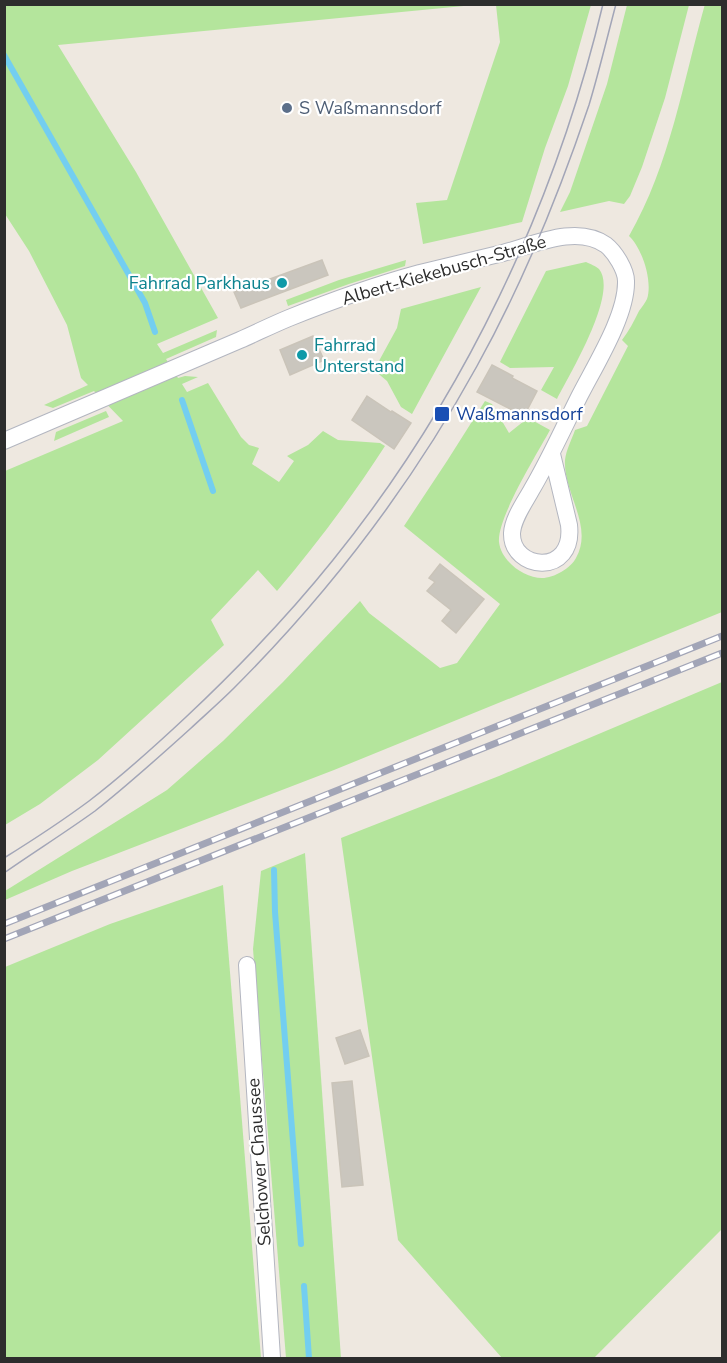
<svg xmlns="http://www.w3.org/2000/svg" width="727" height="1363" font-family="'Nunito Sans',sans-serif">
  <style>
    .green { fill: #b4e59c }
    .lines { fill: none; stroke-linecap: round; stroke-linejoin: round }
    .stream { stroke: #73cef0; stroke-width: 6 }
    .building { fill: #cac6be; stroke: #cac4b9; stroke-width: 1.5 }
    .street-casing { stroke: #b3b6c0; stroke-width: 18 }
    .street { stroke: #fff; stroke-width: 16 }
    .tram { stroke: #a2a5b7; stroke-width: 1.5 }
    .rail-casing { stroke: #a2a5b7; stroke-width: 7 }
    .rail { stroke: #fff; stroke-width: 4.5; stroke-dasharray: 14; stroke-linecap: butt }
    .service-dot { fill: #5c6f8a; stroke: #fff; stroke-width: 2 }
    .culture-dot { fill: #0f9aa8; stroke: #fff; stroke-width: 2 }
    .transit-dot { fill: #1a4fb4; stroke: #fff; stroke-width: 2 }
    .labels { text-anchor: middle; stroke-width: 4.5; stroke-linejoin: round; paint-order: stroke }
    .service-label { font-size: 18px; fill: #4e5e75; stroke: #fff; text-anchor: start }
    .street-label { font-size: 18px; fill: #2d2d2d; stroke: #fff }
    .culture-label { font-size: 18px; fill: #0d838f; stroke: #fff; text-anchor: end }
    .transit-label { font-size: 18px; fill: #164399; stroke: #fff; text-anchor: start }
  </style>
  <rect width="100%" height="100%" fill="#eee8e0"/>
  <g class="green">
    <path d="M 705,4 L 722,5 L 722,612 L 334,770 L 72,871 L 5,900 L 5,891 L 167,790 L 223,741 L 283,682 L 360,601 L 369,613 L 440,668 L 457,663 L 500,604 L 404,526 L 447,461 L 485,401 L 492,404 L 509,433 L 524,421 L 528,422 L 530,419 L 550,430 C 537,454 497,518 499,542 C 501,561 524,578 542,578 C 554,578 571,568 576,558 C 594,526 563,493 565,460 C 566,450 572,439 575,430 L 587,426 L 628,346 L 622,340 C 629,331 634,321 639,311 C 642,307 645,303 647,299 C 653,281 642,248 629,236 C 670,165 683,82 705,4 Z"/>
    <path d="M 5,5 L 474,5 L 58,45 L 136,172 L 218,318 L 157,344 L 163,353 L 217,330 L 216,337 L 166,359 L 178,378 L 185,376 L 198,377 L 182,384 L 187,392 L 208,383 L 241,437 L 249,445 L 259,448 L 252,464 L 279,482 L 294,461 L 287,456 L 308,445 L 323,431 L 338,440 L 380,443 L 385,446 C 352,497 316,545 277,591 L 258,570 L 211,620 L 224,645 L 98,760 L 40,804 L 5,825 L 5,471 L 123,421 L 94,391 L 53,408 L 44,405 L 88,385 L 81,378 L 67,325 L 29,251 L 5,214 Z"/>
    <polygon points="496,5 591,5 568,86 545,148 522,222 423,244 416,203 447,200 500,42"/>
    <polygon points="627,5 689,5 665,98 642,167 630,196 624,204 609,201 560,212 570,192 607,84"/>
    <polygon points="406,260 405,266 349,284 288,306 286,300 339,280"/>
    <path d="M 586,262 C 590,264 596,266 599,269 C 619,293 569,375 557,399 L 541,390 L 554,367 L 510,368 L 500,362 L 546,271 Z"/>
    <polygon points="481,287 412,414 401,407 387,381 374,370 397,328 401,309"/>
    <polygon points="106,411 109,417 54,441 56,432"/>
    <polygon points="722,682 722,1229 594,1358 502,1358 398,1240 341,838 499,776"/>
    <polygon points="305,853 341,1358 286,1358 253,949 261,871"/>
    <polygon points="223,885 261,1358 5,1358 5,967 110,924"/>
  </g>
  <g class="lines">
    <g class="stream">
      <polyline points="4,55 145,303 155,332"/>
      <polyline points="182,400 213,491"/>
      <polyline points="274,870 275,912 301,1244"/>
      <polyline points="304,1286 309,1358"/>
    </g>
  </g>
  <g class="building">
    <polygon points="322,260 328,275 241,308 234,292"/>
    <polygon points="313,336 324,360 290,375 280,350"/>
    <polygon points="492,365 513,376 512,378 537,391 524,416 477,392"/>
    <polygon points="367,396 391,412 392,411 411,423 394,449 352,420"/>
    <polygon points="440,564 484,599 456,633 442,621 451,610 427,591 435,582 429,578"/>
    <polygon points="360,1030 369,1056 345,1064 336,1038"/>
    <polygon points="352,1081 363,1185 342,1187 332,1083"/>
  </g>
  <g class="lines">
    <defs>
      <g id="street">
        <path d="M 4,441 C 83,408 161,373 240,340 C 256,333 272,325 289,318 C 331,301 376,285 420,273 C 448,266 475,260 503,253 C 533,245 577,224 606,245 C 615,252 626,270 626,281 C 627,316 594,367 578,399 C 563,429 549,460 532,489 C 525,502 513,518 512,533 C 511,571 575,577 569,525 L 552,454"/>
        <polyline points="247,965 272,1358"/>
      </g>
    </defs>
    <use href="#street" class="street-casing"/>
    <use href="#street" class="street"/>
    <g class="tram">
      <path d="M 4,858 C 33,840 62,821 89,801 C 123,775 155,746 186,717 C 238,668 288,616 333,560 C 463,399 555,206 603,4"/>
      <path d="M 4,873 C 34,852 66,832 95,811 C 128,785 159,757 190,729 C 205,715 220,702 234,688 C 329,593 412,484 477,366 C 523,283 559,194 589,105 C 599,72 607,38 616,4"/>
    </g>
    <defs>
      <g id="rail">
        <polyline points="4,924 722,636"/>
        <polyline points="4,939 722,653"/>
      </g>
    </defs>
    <use href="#rail" class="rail-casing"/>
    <use href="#rail" class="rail"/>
  </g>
  <circle class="service-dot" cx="287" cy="108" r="6"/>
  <g class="culture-dot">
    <circle cx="282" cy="283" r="6"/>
    <circle cx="302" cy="355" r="6"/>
  </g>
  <rect class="transit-dot" x="434" y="406" width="16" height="16" rx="3"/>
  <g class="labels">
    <g class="service-label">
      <text x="299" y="114">S Waßmannsdorf</text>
    </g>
    <g class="street-label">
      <text transform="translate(444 270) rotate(-16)" y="6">Albert-Kiekebusch-Straße</text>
      <text transform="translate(259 1162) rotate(-94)" y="6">Selchower Chaussee</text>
    </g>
    <g class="culture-label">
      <text x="270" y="289">Fahrrad Parkhaus</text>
      <text x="314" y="351" text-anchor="start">Fahrrad<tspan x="314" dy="21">Unterstand</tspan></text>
    </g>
    <g class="transit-label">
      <text x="456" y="420">Waßmannsdorf</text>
    </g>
  </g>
  <rect width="727" height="1363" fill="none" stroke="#2d2d2d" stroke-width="12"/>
</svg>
